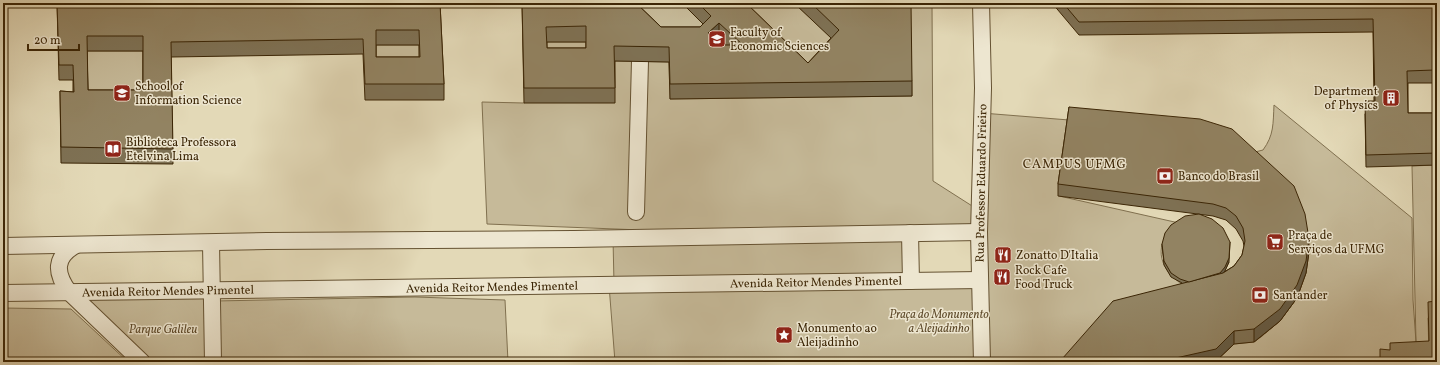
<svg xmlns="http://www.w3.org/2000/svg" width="1440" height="365" font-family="Vollkorn,serif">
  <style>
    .green { fill: #c6ba99; stroke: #80704f }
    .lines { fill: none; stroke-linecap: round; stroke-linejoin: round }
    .street-casing { stroke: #655232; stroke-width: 18 }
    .street { stroke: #ede6d0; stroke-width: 16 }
    .wall { fill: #7e7154; stroke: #3b2505; fill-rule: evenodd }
    .shaded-wall { fill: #665c45; stroke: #3b2505 }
    .building { fill: #928362; stroke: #3b2505; fill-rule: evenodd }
    .labels { text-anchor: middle; stroke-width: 3; stroke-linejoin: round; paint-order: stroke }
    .poi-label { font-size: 12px; fill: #3b2505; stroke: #ede6d0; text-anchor: start }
    .street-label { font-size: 12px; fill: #3b2505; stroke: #ede6d0 }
    .park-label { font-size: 12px; font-style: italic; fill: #5e4a2a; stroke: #ede6d0 }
    .neighbourhood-label { font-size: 13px; letter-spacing: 1px; fill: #3b2505; stroke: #ede6d0 }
  </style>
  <rect width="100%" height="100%" fill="#e3d9b7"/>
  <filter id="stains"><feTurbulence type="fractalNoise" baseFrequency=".005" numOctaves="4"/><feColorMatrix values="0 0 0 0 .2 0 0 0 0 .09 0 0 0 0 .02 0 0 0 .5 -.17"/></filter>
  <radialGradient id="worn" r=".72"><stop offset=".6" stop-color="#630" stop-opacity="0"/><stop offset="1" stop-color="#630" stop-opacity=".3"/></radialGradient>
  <g class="green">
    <polygon points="87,3 170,3 170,22 88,22"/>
    <rect x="211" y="3" width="42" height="18"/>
    <polygon points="637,3 682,3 711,31 661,43 629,11"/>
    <polygon points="750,3 794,3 839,45 808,78 740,13"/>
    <polygon points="910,3 932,3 933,181 980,211 979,232 910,233 911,281 980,280 980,362 615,362 609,285 614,284 613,238 770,235 487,224 482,102 524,103 614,61 669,62 670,99 912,96"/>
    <polygon points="546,42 586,42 586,63 547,64"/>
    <polygon points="376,45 419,45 420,72 376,72"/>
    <polygon points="87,51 143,51 143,105 88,105"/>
    <path d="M 1274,105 L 1412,218 L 1413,300 L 1416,342 L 1412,166 L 1437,165 L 1437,308 L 1428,318 L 1429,357 L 1331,362 L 1214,362 L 1234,344 L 1254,342 L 1261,337 L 1280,321 L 1297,298 L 1247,154 L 1263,150 C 1274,135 1273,124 1274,105 Z"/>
    <path d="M 982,113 L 1069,120 L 1059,196 L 1179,223 C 1175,227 1169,231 1166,236 C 1153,256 1168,278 1186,286 L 1070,362 L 986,362 Z"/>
    <polygon points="212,290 213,362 142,362 69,292"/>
    <polygon points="415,297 505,300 508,362 217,362 215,301"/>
    <polygon points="3,308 71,309 128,362 3,362"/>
  </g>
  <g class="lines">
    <defs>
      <g id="street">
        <polyline points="981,3 983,88 979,232 982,362"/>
        <polyline points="636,212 640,61"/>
        <polyline points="910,233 911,281"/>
        <polyline points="211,243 213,362"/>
        <path d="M 76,245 C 54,257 55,273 69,292 L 142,362"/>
        <polyline points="3,246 267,241 574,239 979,232"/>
        <polyline points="3,293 980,280"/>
      </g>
    </defs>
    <use href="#street" class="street-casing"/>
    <use href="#street" class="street"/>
  </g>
  <g class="wall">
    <path d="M 57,3 L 88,3 L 88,7 L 170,7 L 211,6 L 253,6 L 281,4 L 440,3 L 444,84 L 444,100 L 365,100 L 363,54 L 171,57 L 173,164 L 61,163 L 60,91 L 73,92 L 73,80 L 59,80 ZM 376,45 L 419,45 L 419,57 L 376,57 ZM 87,51 L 143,51 L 143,90 L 88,90 Z"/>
    <path d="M 522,3 L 637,3 L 636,3 L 661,27 L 700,27 L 703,24 L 682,3 L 750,3 L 748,5 L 808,63 L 831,38 L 794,3 L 859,3 L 912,81 L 912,96 L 670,99 L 669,62 L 615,61 L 615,103 L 524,103 ZM 719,38 L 726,45 L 721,45 L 716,40 ZM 547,42 L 586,42 L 586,48 L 547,48 Z"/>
    <path d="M 1052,3 L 1437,3 L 1437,165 L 1366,167 L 1365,114 L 1374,101 L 1373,32 L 1079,35 ZM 1408,83 L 1434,83 L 1434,113 L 1408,113 Z"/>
    <polygon points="1069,107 1309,252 1306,273 1297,298 1280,321 1254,342 1234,344 1216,361 1214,362 1062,362 1062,359 1182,283 1171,277 1164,265 1162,244 1229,262 1224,272 1234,266 1242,255 1244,246 1243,241 1236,229 1226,220 1213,216 1058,196 1058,184"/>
  </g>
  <g class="shaded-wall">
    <polygon points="719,23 719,38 708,48 708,33"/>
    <polygon points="1309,239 1309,252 1306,273 1297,298 1280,321 1254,342 1254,329"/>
    <polygon points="1230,242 1229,262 1225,271 1220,277 1204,286"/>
    <polygon points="1234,331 1234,344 1216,361 1214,362 1158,362"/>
  </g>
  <g class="building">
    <path d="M 57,3 L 88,3 L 88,7 L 170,7 L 170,3 L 211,3 L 211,6 L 253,6 L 253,3 L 281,3 L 281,4 L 335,3 L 440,3 L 444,84 L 365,84 L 363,39 L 171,42 L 173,149 L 61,147 L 60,91 L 74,92 L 73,65 L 59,65 ZM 376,30 L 419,30 L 420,57 L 376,57 ZM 87,36 L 143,36 L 143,90 L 88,90 Z"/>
    <path d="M 522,3 L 636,3 L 661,27 L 700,27 L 711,16 L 698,3 L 746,3 L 808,63 L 839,30 L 811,3 L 859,3 L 860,4 L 860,3 L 911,3 L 912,81 L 670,84 L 669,47 L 614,46 L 615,88 L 524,88 ZM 719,23 L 743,45 L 721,45 L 708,33 ZM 586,26 L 586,48 L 547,48 L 546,27 Z"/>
    <path d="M 1063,3 L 1437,3 L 1437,153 L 1366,155 L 1365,101 L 1375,101 L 1373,19 L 1079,22 ZM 1434,70 L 1434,113 L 1408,113 L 1407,71 Z"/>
    <polygon points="1069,107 1200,119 1232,129 1294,186 1305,214 1309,239 1306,261 1297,285 1280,309 1254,329 1234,331 1216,349 1158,362 1068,362 1062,359 1113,301 1223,273 1234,266 1242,255 1245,241 1243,228 1236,216 1226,208 1213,204 1058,184"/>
    <polygon points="1199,214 1212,219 1223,228 1230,242 1229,258 1225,267 1220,273 1189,282 1180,279 1171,273 1164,261 1162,244 1165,233 1171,225 1185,216"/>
    <polygon points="1435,293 1437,293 1437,362 1380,362 1380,349 1390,350 1390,343 1429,341 1428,302 1436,301"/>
  </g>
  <defs>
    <symbol id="university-square" viewBox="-11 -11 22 22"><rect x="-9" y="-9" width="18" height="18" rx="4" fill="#8f2418" stroke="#ede6d0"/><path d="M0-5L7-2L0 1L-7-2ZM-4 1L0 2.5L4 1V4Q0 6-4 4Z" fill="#fff"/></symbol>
    <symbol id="building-square" viewBox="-11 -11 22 22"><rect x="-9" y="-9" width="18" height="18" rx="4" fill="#8f2418" stroke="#ede6d0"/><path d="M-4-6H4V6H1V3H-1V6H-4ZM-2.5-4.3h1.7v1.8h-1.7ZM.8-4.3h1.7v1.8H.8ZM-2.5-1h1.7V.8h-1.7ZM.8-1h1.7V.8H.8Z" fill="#fff"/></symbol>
    <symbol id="library-square" viewBox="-11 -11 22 22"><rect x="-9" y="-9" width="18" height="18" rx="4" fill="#8f2418" stroke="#ede6d0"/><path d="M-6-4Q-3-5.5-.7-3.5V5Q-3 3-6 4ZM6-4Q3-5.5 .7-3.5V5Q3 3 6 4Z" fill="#fff"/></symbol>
    <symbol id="bank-square" viewBox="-11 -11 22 22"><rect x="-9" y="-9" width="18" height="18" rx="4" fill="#8f2418" stroke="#ede6d0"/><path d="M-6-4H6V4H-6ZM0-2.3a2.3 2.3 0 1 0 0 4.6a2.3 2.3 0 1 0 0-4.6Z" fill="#fff"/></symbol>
    <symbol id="supermarket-square" viewBox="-11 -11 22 22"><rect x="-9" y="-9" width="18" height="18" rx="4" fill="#8f2418" stroke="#ede6d0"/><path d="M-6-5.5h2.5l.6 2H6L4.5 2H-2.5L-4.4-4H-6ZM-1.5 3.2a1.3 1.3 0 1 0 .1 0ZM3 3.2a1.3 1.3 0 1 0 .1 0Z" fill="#fff"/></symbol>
    <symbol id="restaurant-square" viewBox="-11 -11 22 22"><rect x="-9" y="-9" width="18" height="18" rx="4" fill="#8f2418" stroke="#ede6d0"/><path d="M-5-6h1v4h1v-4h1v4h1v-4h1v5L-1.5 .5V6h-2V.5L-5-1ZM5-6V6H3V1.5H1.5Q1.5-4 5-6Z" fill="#fff"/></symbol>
    <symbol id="sight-square" viewBox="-11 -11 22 22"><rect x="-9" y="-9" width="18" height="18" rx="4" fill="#8f2418" stroke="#ede6d0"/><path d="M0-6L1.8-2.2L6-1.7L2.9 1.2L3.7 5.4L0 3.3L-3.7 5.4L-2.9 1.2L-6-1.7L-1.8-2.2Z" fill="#fff"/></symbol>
  </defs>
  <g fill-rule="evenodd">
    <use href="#university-square" x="707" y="29" width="20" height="20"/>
    <use href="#university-square" x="112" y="83" width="20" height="20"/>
    <use href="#building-square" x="1381" y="88" width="20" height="20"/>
    <use href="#library-square" x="103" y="139" width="20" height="20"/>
    <use href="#bank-square" x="1155" y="166" width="20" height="20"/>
    <use href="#supermarket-square" x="1265" y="232" width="20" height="20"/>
    <use href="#restaurant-square" x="993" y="245" width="20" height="20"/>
    <use href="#restaurant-square" x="992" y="267" width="20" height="20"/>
    <use href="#bank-square" x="1250" y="285" width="20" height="20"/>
    <use href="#sight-square" x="774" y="325" width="20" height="20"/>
  </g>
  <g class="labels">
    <g class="poi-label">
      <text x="730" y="36">Faculty of<tspan x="730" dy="14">Economic Sciences</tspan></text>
      <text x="135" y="90">School of<tspan x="135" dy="14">Information Science</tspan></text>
      <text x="1378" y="95" text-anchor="end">Department<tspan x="1378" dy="14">of Physics</tspan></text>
      <text x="126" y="146">Biblioteca Professora<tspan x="126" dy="14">Etelvina Lima</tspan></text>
      <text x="1178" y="180">Banco do Brasil</text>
      <text x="1288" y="239">Praça de<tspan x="1288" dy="14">Serviços da UFMG</tspan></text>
      <text x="1016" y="259">Zonatto D'Italia</text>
      <text x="1015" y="274">Rock Cafe<tspan x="1015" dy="14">Food Truck</tspan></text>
      <text x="1273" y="299">Santander</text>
      <text x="797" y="332">Monumento ao<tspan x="797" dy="14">Aleijadinho</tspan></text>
    </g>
    <g class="street-label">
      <text transform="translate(981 183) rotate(-89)" y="4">Rua Professor Eduardo Frieiro</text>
      <text transform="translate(816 282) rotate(-1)" y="4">Avenida Reitor Mendes Pimentel</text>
      <text transform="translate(492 287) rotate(-1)" y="4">Avenida Reitor Mendes Pimentel</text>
      <text transform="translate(168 291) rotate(-1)" y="4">Avenida Reitor Mendes Pimentel</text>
    </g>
    <g class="park-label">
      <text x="939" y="318">Praça do Monumento<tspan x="939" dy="14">a Aleijadinho</tspan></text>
      <text x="163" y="333">Parque Galileu</text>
    </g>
    <g class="neighbourhood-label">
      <text x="1075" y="168">CAMPUS UFMG</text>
    </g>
  </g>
  <rect width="1440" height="365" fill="none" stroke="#e3d9b7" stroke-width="16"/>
  <rect x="4" y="4" width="1432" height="357" fill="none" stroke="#3b2505" stroke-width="2"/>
  <rect x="8" y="8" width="1424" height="349" fill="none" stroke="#3b2505"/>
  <path d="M28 44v6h51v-6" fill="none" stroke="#3b2505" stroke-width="2"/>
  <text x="34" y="44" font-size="12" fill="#3b2505" stroke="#ede6d0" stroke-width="3" paint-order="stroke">20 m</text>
  <rect width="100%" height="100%" filter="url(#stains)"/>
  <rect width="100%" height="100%" fill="url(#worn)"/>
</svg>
